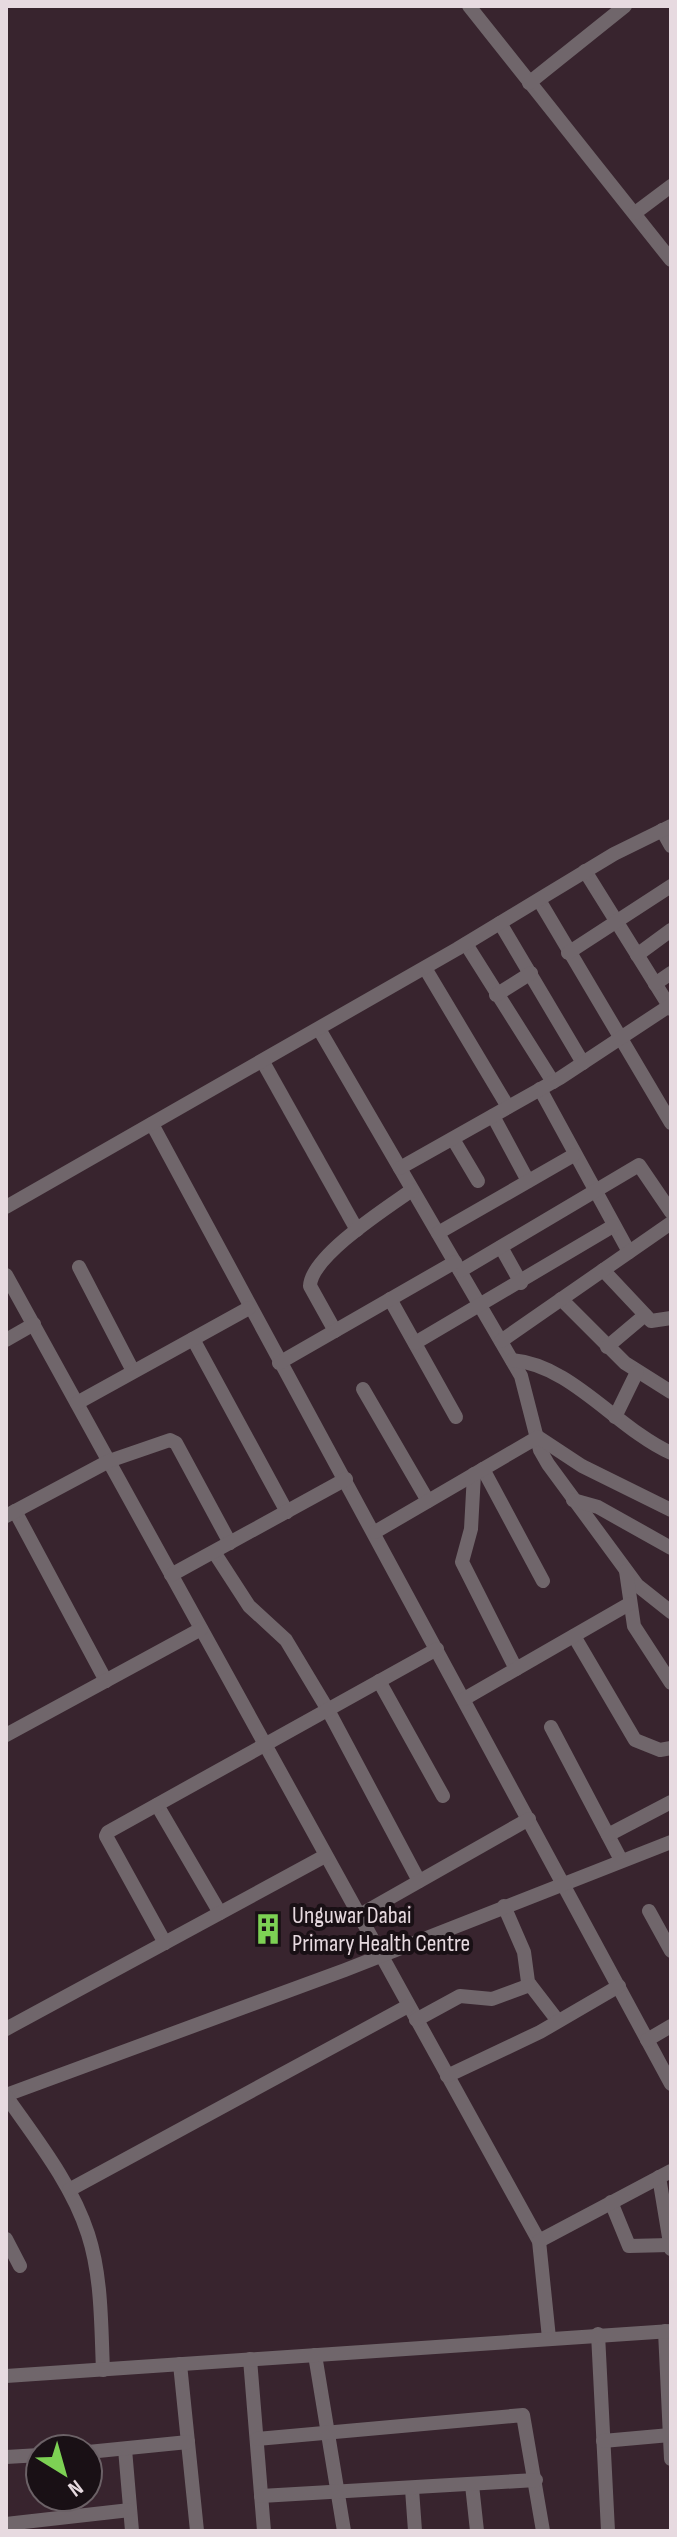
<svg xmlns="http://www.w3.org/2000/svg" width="677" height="2537" font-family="'Sofia Sans Condensed',sans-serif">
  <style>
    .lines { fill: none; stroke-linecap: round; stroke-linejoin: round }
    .minor { stroke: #70666b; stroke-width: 14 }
    .labels { text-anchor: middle; stroke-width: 8; stroke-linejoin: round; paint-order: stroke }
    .poi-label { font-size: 24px; fill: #e7dae0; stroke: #191015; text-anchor: start }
  </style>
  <rect width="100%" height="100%" fill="#38242e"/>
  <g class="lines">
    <g class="minor">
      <polyline points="469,6 671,260"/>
      <polyline points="529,83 625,6"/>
      <polyline points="635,213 671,186"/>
      <polyline points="662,830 671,846"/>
      <polyline points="585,871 671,1009"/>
      <polyline points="539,900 671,1123"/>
      <polyline points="500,923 583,1063"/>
      <polyline points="466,944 553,1082"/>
      <polyline points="568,953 671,886"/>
      <polyline points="637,955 671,930"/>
      <polyline points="425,968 508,1107"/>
      <polyline points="655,984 671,973"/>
      <polyline points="496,995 531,973"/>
      <polyline points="319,1029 521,1376 540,1450 548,1464 637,1585 671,1612"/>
      <polyline points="263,1062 357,1230"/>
      <polyline points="540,1089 629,1252"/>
      <polyline points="493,1116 528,1181"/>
      <polyline points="152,1124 671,2084"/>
      <polyline points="453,1139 478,1181"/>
      <polyline points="400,1168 560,1078 669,1006"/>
      <polyline points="6,1207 457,949 614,854 671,826"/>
      <polyline points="438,1233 574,1155"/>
      <polyline points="501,1247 521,1283"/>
      <polyline points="79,1267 133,1371"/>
      <polyline points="603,1270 651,1321 671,1318"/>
      <polyline points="460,1271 639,1165 671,1212"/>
      <polyline points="6,1275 539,2241 549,2338"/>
      <polyline points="390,1299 456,1417"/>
      <polyline points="561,1299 625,1363 671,1392"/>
      <path d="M 335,1331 L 310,1286 C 311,1256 388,1207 412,1190"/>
      <polyline points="193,1339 287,1512"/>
      <polyline points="6,1340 34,1324"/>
      <polyline points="501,1341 671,1223"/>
      <polyline points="415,1343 613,1226"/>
      <polyline points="607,1347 645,1315"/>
      <path d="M 512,1360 C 572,1365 616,1428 671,1453"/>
      <polyline points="279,1363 455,1262"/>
      <polyline points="363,1389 428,1501"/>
      <polyline points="77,1403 249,1308"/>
      <polyline points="615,1417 637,1372"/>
      <polyline points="483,1469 543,1581"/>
      <polyline points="474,1474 471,1529 462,1562 516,1669"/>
      <polyline points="573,1500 598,1507 671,1548"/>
      <polyline points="15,1511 106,1681"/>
      <polyline points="6,1516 109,1461 170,1440 176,1443 230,1543"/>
      <polyline points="375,1532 538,1437 582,1466 671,1510"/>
      <polyline points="214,1552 249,1606 286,1640 328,1710 419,1881"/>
      <polyline points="626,1571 634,1626 671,1683"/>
      <polyline points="171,1575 346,1479"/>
      <polyline points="574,1636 635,1740 660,1750 671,1748"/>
      <polyline points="379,1681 443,1796"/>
      <polyline points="464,1699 629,1604"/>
      <polyline points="551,1727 621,1860"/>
      <polyline points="6,1735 201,1629"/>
      <polyline points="157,1805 220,1913"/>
      <polyline points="608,1835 671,1802"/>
      <polyline points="504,1906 524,1952 528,1982 558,2021"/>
      <polyline points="649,1911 671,1951"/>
      <polyline points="358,1916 529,1819"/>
      <polyline points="165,1943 106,1836 108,1832 437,1649"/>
      <polyline points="416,2020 460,1996 492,1999 530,1985"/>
      <polyline points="6,2029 325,1856"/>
      <polyline points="647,2040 671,2026"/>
      <polyline points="447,2076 540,2032 619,1986"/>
      <polyline points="6,2095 345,1970 671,1842"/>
      <path d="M 6,2096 C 36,2139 72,2184 88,2234 C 102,2277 101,2326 103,2370"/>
      <polyline points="659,2177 671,2249"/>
      <polyline points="69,2190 408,2006"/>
      <polyline points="611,2202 629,2246 670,2245"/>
      <polyline points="6,2239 20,2266"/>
      <polyline points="539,2241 671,2171"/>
      <polyline points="665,2331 671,2459"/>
      <polyline points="598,2334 608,2531"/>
      <polyline points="315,2355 344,2531"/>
      <polyline points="250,2359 264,2531"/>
      <polyline points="180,2364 197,2531"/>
      <polyline points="6,2376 671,2331"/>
      <polyline points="257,2439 523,2415 543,2531"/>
      <polyline points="603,2441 670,2435"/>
      <polyline points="125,2449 132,2531"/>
      <polyline points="88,2452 188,2442"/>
      <polyline points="6,2457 40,2455"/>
      <polyline points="472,2485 477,2531"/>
      <polyline points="412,2489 415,2531"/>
      <polyline points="261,2496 536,2480"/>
      <polyline points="6,2524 130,2510"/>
    </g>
  </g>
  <defs>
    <symbol id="building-bare" viewBox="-9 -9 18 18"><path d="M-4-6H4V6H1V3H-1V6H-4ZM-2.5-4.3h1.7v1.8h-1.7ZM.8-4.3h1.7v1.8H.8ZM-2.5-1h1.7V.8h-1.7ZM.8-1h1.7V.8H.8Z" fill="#7dd154" stroke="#191015" stroke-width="2.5" paint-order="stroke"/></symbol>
  </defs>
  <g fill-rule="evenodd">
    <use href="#building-bare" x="246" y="1907" width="44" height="44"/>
  </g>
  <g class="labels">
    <g class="poi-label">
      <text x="292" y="1923">Unguwar Dabai<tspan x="292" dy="28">Primary Health Centre</tspan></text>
    </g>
  </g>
  <rect width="677" height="2537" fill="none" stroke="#e7dae0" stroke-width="16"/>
  <g transform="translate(64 2473) rotate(143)"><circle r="38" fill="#191015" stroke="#6b6166" stroke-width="2"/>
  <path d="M0-6L14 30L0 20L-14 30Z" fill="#7dd154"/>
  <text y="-12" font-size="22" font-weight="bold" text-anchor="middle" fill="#e7dae0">N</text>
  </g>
</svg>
